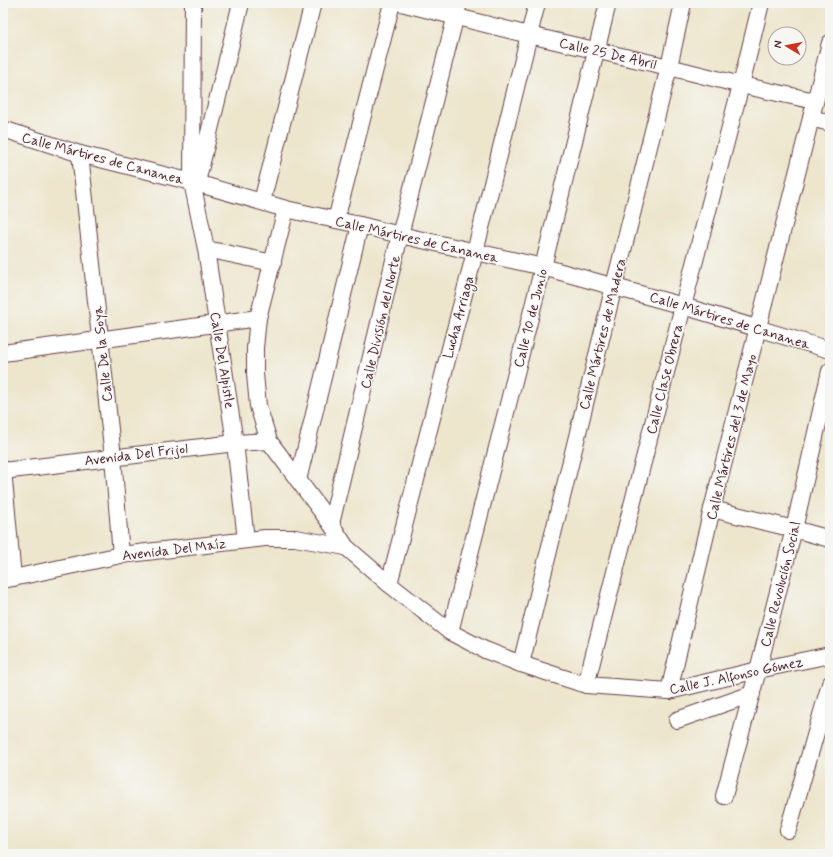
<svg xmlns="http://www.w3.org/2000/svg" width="833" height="857" font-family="Mynerve,sans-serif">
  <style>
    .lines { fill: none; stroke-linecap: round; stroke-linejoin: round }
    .minor-casing { stroke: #623d43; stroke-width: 18 }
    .minor { stroke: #fff; stroke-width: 16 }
    .labels { text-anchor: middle; stroke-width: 3; stroke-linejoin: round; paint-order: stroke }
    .street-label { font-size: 14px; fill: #4a1f2b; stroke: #f6f6f2 }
  </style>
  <rect width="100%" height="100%" fill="#f6f6f2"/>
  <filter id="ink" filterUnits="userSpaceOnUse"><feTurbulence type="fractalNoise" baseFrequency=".025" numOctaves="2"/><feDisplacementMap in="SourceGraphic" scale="8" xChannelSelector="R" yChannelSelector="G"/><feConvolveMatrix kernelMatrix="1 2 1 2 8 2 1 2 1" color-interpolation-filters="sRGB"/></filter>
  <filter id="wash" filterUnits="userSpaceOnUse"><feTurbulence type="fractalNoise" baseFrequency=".012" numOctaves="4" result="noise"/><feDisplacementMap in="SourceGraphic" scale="16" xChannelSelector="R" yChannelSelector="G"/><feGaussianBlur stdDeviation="0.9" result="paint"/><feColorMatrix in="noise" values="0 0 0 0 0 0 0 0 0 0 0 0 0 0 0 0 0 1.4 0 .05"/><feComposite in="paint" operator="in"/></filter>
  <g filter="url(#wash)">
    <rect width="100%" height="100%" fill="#ede6cd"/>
  </g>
  <g filter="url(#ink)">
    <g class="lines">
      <defs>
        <g id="minor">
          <polyline points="193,3 192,182 206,249 235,443 246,540"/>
          <polyline points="401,3 529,35 669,67 741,85 815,101"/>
          <polyline points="811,118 830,123"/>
          <polyline points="3,129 80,154 196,183 286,209 336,220 360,225 400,235 543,267 683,306 830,350"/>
          <polyline points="80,154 113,457 121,555"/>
          <polyline points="198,178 241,3"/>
          <polyline points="262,201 313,3"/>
          <polyline points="286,209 258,318 255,348 255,374 258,406 269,441 331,524 346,547 389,584 450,632 485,650 521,664 586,685 669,691 758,670 830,655"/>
          <polyline points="336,220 392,3"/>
          <polyline points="206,249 273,263"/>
          <polyline points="3,353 258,318"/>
          <polyline points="3,469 13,578"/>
          <polyline points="3,471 235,443 269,441"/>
          <polyline points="298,480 360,225"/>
          <polyline points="712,509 794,529 830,539"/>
          <polyline points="331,524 400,235 459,3"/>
          <polyline points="3,580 13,578 121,555 265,538 295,538 346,547"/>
          <polyline points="389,584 475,252 537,3"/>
          <polyline points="450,632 543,267 608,3"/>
          <polyline points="521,664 614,286 669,67 683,3"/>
          <polyline points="586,685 683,306 741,85 761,3"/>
          <polyline points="669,691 712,509 830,43"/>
          <polyline points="677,720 752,694"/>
          <polyline points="724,796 758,670 794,529 830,371"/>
          <polyline points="788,830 830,684"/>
        </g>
      </defs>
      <use href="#minor" class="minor-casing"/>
      <use href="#minor" class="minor"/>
    </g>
  </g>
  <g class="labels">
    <g class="street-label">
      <text transform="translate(608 53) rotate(13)" y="5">Calle 25 De Abril</text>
      <text transform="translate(103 158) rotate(15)" y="5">Calle Mártires de Cananea</text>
      <text transform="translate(417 239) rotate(13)" y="5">Calle Mártires de Cananea</text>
      <text transform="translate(458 317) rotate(-75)" y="5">Lucha Arriaga</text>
      <text transform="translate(530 318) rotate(-76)" y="5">Calle 10 de Junio</text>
      <text transform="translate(730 320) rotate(17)" y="5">Calle Mártires de Cananea</text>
      <text transform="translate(380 322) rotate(-77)" y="5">Calle División del Norte</text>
      <text transform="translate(602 334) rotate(-76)" y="5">Calle Mártires de Madera</text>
      <text transform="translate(102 354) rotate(-96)" y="5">Calle De la Soya</text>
      <text transform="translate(223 360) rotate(81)" y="5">Calle Del Alpistle</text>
      <text transform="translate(664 379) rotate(-76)" y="5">Calle Clase Obrera</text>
      <text transform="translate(731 437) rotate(-76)" y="5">Calle Mártires del 3 de Mayo</text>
      <text transform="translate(136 454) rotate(-7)" y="5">Avenida Del Frijol</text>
      <text transform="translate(174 549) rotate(-7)" y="5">Avenida Del Maíz</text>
      <text transform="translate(780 584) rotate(-76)" y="5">Calle Revolución Social</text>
      <text transform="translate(736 675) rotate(-12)" y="5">Calle J. Alfonso Gómez</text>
    </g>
  </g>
  <rect width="833" height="857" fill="none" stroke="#f6f6f2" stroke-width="16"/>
  <g transform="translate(787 46) rotate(280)"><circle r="19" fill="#f6f6f2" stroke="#b1a0a2"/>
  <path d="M0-3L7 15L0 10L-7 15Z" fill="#c8321e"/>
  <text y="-6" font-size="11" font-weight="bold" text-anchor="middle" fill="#4a1f2b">N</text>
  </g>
</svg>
